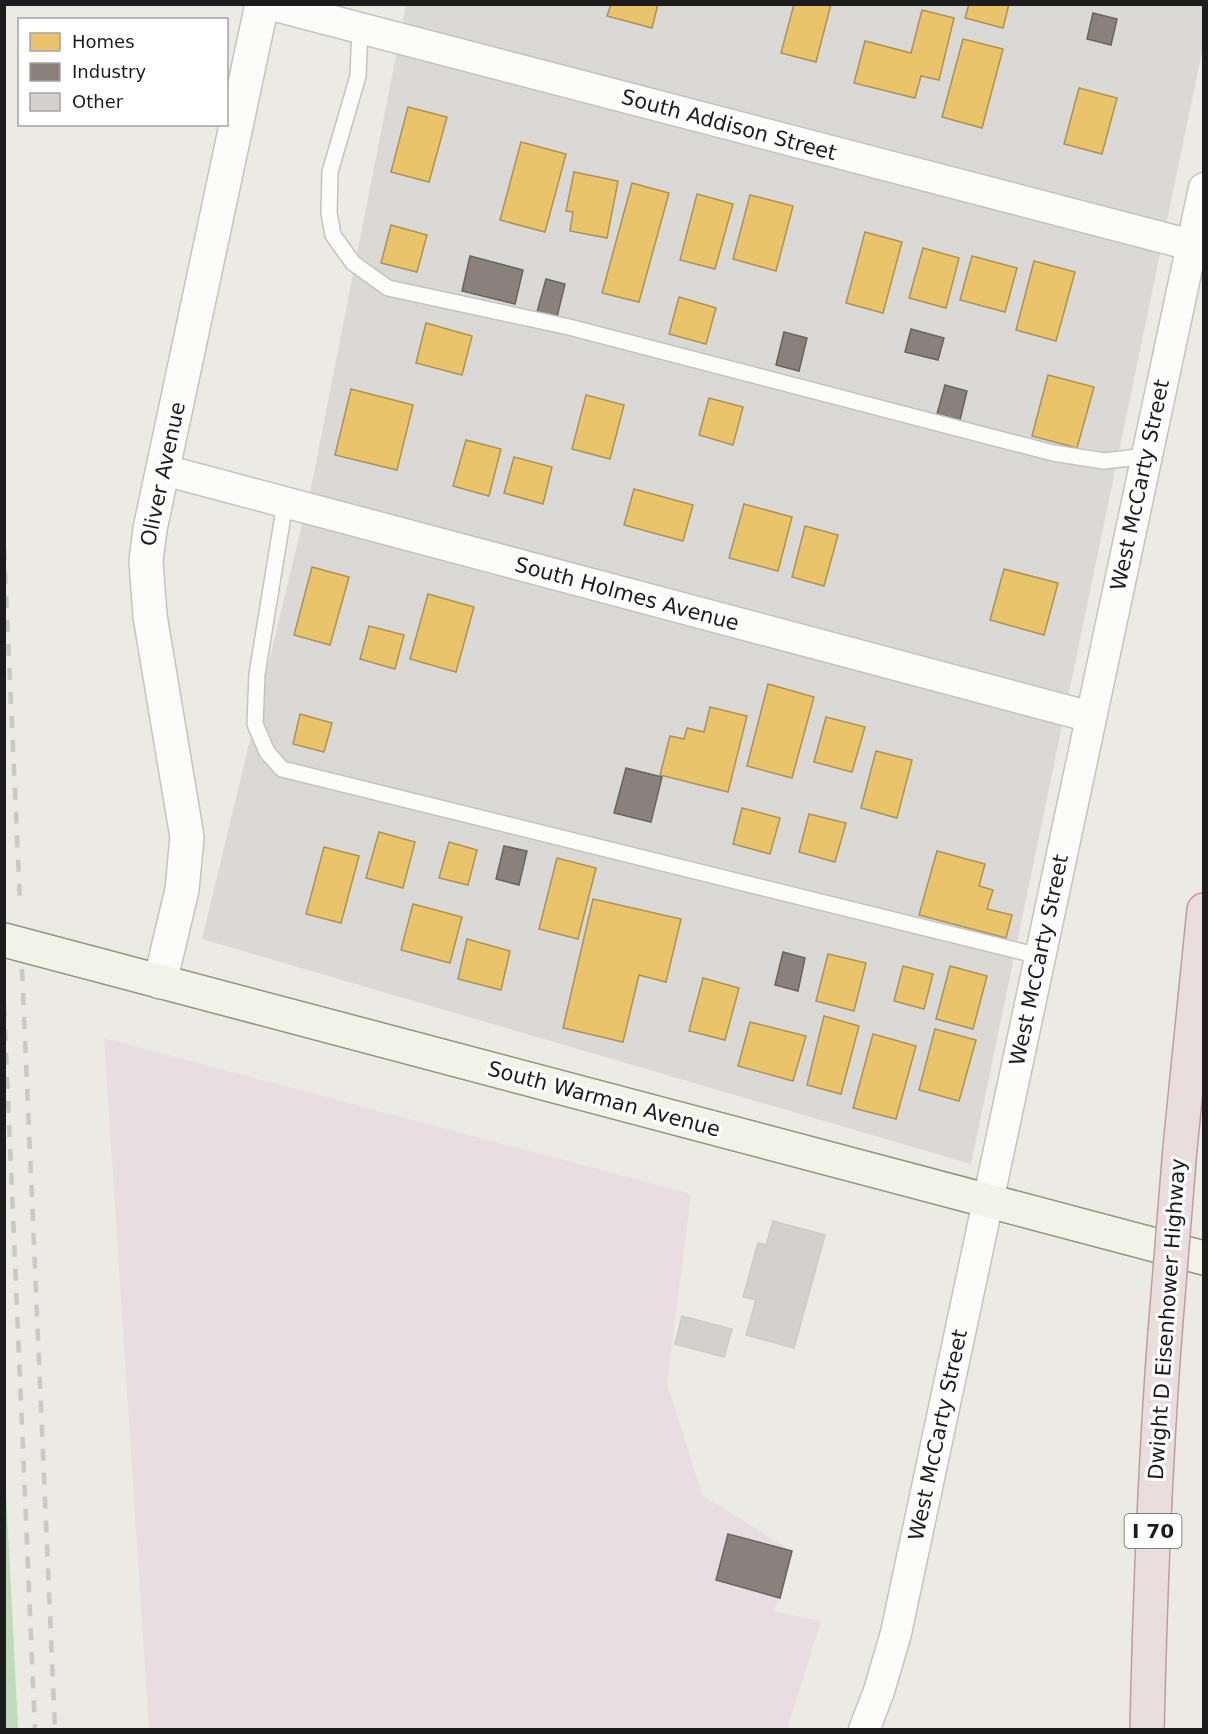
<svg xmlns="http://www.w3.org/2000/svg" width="1208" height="1734" font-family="'DejaVu Sans',sans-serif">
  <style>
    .residential { fill: #dad9d6 }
    .industrial { fill: #e9dde2 }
    .forest { fill: #c0dbb7 }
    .homes { fill: #e9c46a; stroke: #ac9253; stroke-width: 1.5 }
    .industry { fill: #8a817c; stroke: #69635f; stroke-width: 1.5 }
    .building { fill: #d3d1cd; stroke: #cecbc5; stroke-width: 1.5 }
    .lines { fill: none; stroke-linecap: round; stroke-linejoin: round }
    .service-casing { stroke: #c3c3c0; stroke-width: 18 }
    .minor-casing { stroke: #c3c3c0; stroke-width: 33 }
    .tertiary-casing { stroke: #c3c3c0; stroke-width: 36 }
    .secondary-casing { stroke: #90957c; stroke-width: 36 }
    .motorway-casing { stroke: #c19ba0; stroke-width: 36 }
    .service { stroke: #fcfcfb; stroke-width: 15 }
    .minor { stroke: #fcfcfb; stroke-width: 30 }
    .tertiary { stroke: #fcfcfb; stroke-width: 33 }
    .secondary { stroke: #f1f2e8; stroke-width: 33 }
    .motorway { stroke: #eadddd; stroke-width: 33 }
    .rail { stroke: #c9c9c8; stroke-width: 4.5; stroke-dasharray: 12 12; stroke-linecap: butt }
    .motorway-bridge-casing { stroke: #c19ba0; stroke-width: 36; stroke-linecap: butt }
    .motorway-bridge { stroke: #eadddd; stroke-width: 33 }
    .labels { text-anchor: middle; stroke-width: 6; stroke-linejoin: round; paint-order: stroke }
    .shield { fill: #fff; stroke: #606060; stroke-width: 1.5 }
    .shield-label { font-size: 20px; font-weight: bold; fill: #1c1c1c }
    .street-label { font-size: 21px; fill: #1c1c1c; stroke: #fff }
  </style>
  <rect width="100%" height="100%" fill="#ebeae4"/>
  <polygon class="residential" points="406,5 1203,5 1203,47 971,1164 202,939 312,483"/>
  <polygon class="industrial" points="104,1038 691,1194 667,1383 702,1495 792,1551 780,1598 773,1611 821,1621 787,1729 149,1729"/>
  <polygon class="forest" points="4,1452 18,1729 18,1730 4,1729"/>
  <g class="homes">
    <polygon points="611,4 658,4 652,28 607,16"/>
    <polygon points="794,4 831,4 816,62 781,53"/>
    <polygon points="969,4 1009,4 1003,28 965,18"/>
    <polygon points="922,10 954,18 939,80 921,76 915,98 854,83 865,41 911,53"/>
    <polygon points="963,39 1003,49 982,128 942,117"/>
    <polygon points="1079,88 1117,98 1102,154 1064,144"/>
    <polygon points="408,107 447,117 429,182 391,172"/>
    <polygon points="521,142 566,154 545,232 500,220"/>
    <polygon points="574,172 618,181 607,238 570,231 573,212 566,211"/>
    <polygon points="632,183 669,193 639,302 602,293"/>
    <polygon points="697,194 733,204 715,269 680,260"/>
    <polygon points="750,195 793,206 776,271 733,259"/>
    <polygon points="391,225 427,235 417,272 381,263"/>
    <polygon points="865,232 902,242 883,313 846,303"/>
    <polygon points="923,248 959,258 946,308 909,298"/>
    <polygon points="972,256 1017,268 1005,312 960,300"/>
    <polygon points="1034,261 1075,272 1056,341 1016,330"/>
    <polygon points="679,297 716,308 706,344 669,334"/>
    <polygon points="426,323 472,336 462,375 416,363"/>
    <polygon points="1048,375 1094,387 1077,448 1032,436"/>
    <polygon points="351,389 413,405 397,470 335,455"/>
    <polygon points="586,395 624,405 610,459 572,449"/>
    <polygon points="709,398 743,407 733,445 699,435"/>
    <polygon points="466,440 501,449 489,496 453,486"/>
    <polygon points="514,457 552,467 543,504 504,493"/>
    <polygon points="634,489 693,505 683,541 624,525"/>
    <polygon points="744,504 792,517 778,571 729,558"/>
    <polygon points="805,526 838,535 824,586 792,577"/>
    <polygon points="312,567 349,577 330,645 294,635"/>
    <polygon points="1004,569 1058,583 1044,635 990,620"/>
    <polygon points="428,594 474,607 456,672 410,659"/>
    <polygon points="369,626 404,635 395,669 360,659"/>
    <polygon points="768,684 814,697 792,778 747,766"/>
    <polygon points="710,707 747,716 728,792 660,775 670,736 684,739 687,728 704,732"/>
    <polygon points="300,714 332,723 324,752 293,744"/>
    <polygon points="826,717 865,727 852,772 814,762"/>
    <polygon points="876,751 912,760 897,818 861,808"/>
    <polygon points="742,808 780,818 770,854 733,844"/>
    <polygon points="809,814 846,823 835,862 799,852"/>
    <polygon points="379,832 415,842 403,888 366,878"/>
    <polygon points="449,842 477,850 468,885 439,878"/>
    <polygon points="324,847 359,856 341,923 306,914"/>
    <polygon points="937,851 985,864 979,886 993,890 987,909 1012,915 1006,938 919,915"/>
    <polygon points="557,858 596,868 578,939 539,929"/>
    <polygon points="593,899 681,919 666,982 639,975 623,1042 563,1028"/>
    <polygon points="413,904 462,917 450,963 401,950"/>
    <polygon points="467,939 510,951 501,990 458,979"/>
    <polygon points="828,954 866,963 854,1011 816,1001"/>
    <polygon points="903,966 933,974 924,1009 894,1001"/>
    <polygon points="950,966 987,976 973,1029 936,1019"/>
    <polygon points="703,978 739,988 725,1040 689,1031"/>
    <polygon points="824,1016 859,1026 841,1094 807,1085"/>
    <polygon points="750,1022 806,1036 793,1081 738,1066"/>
    <polygon points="935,1029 976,1040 959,1101 919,1090"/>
    <polygon points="873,1034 916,1046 896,1119 853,1108"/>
  </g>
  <g class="industry">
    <polygon points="1093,13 1117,19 1111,45 1087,39"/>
    <polygon points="470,256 523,270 515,304 462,291"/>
    <polygon points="546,279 565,284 557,317 537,312"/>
    <polygon points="911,329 944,338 938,360 905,352"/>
    <polygon points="784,332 807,338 799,371 776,365"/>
    <polygon points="945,385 967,391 960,420 937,414"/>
    <polygon points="626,768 662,777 651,822 614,813"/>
    <polygon points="504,846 527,851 519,885 496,879"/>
    <polygon points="783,952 805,958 798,991 775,985"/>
    <polygon points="728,1534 792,1551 780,1598 716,1580"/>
  </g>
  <g class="building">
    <polygon points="773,1221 825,1235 794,1348 746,1335 756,1300 743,1297 758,1243 766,1245"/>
    <polygon points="682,1316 732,1329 724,1357 675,1344"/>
  </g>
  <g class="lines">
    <defs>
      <g id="service">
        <polyline points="360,29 358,76 330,172 329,213 333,235 353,263 388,288 569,327 1053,453 1104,461 1146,456"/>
        <polyline points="285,503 257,674 255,724 267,752 282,769 1039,956"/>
      </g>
      <g id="minor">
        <polyline points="268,4 1191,245"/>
        <polyline points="164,470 1091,717"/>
        <polyline points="864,1730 879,1691 896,1633 1204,188"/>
      </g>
      <polyline id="tertiary" points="160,982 182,890 187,837 150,616 146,561 150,529 262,4"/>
      <polyline id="secondary" points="4,940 1204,1258"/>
      <g id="motorway">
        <polyline points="1180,1148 1204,910"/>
        <path d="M 1147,1730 C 1150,1597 1155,1465 1165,1333"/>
      </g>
    </defs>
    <use href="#service" class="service-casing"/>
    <use href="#minor" class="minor-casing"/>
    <use href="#tertiary" class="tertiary-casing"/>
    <use href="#secondary" class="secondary-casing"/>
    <use href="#motorway" class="motorway-casing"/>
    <use href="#service" class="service"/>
    <use href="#minor" class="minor"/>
    <use href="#tertiary" class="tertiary"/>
    <use href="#secondary" class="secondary"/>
    <use href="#motorway" class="motorway"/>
    <g class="rail">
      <polyline points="4,548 20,902"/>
      <polyline points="22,969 55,1730"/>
      <polyline points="4,1005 35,1730"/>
    </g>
    <defs>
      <polyline id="motorway-bridge" points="1165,1333 1180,1148"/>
    </defs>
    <use href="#motorway-bridge" class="motorway-bridge-casing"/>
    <use href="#motorway-bridge" class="motorway-bridge"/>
  </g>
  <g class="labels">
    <rect class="shield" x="1124.5" y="1514" width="57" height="34" rx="4.5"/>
    <g class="shield-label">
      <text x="1153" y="1538">I 70</text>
    </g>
    <g class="street-label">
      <text transform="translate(729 125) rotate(15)" y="7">South Addison Street</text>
      <text transform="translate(163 474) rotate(-78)" y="7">Oliver Avenue</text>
      <text transform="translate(1140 485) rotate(-78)" y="7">West McCarty Street</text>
      <text transform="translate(627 594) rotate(15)" y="7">South Holmes Avenue</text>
      <text transform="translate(1039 960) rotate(-78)" y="7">West McCarty Street</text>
      <text transform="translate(604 1099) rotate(15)" y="7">South Warman Avenue</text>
      <text transform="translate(1167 1319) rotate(-86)" y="7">Dwight D Eisenhower Highway</text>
      <text transform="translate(938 1435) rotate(-78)" y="7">West McCarty Street</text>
    </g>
  </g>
  <rect width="1208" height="1734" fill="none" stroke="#1c1c1c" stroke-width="12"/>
  <rect x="18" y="18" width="210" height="108" fill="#ffffff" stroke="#a4a4a4" stroke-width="1.5"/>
  <rect x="30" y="33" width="30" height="18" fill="#e9c46a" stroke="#a4a4a4" stroke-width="1.5"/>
  <text x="72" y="48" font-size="18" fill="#1c1c1c">Homes</text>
  <rect x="30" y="63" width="30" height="18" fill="#8a817c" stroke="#a4a4a4" stroke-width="1.5"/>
  <text x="72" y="78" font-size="18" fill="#1c1c1c">Industry</text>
  <rect x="30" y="93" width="30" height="18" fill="#d3d1cd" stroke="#a4a4a4" stroke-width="1.5"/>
  <text x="72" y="108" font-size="18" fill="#1c1c1c">Other</text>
</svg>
